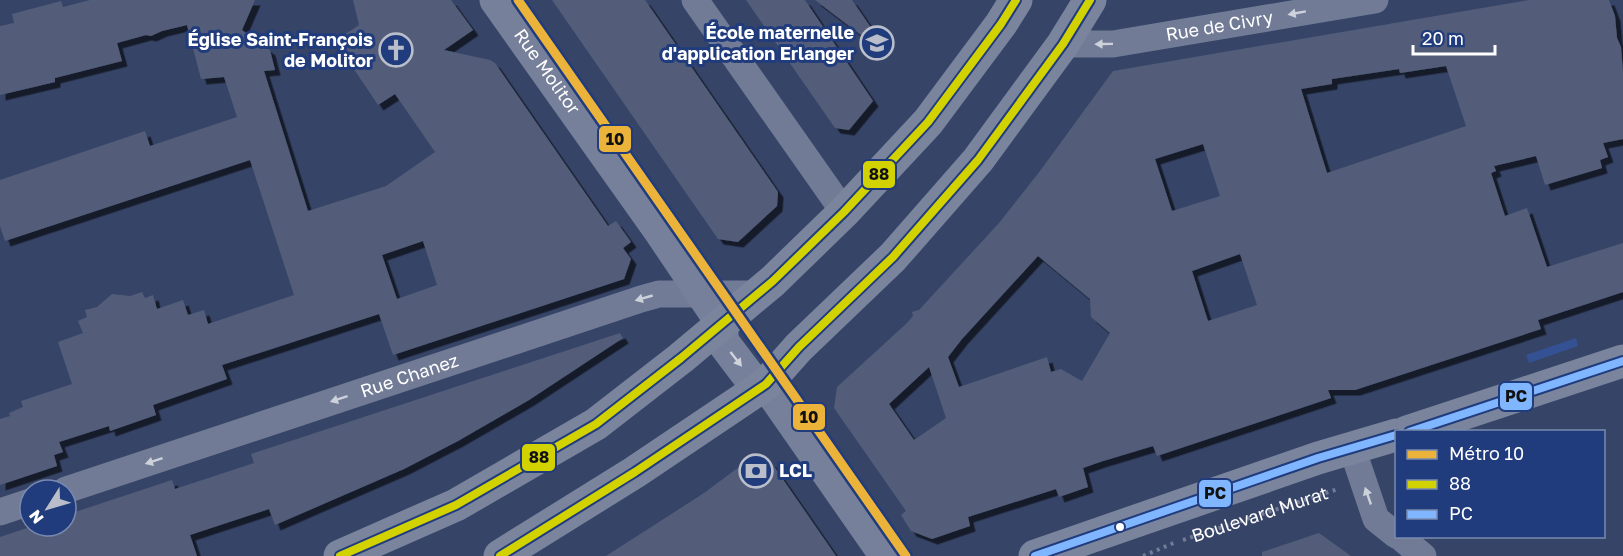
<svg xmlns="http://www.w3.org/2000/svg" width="1623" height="556" font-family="'Golos Text',sans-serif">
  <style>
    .green { fill: #345293 }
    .building { fill: #525d79; fill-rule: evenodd; filter: url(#shadow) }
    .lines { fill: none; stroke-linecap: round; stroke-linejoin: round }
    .path { stroke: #717b96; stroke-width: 4; stroke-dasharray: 3 4.5; stroke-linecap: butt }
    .street { stroke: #717b96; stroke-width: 27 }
    .secondary { stroke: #77809a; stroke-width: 33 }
    .primary { stroke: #7a849d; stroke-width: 33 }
    .bus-1-casing { stroke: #213c7c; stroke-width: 12 }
    .bus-2-casing { stroke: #213c7c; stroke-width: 12 }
    .bus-1 { stroke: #d2d200; stroke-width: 8 }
    .bus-2 { stroke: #80b6ff; stroke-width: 8 }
    .metro-1-casing { stroke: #213c7c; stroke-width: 14 }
    .metro-1 { stroke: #ecb33a; stroke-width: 9 }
    .oneway { fill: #cdd1da }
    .oneway2 { fill: #cfd3dc }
    .bus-dot { fill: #fff; stroke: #213c7c; stroke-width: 2 }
    .labels { text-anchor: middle; stroke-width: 6; stroke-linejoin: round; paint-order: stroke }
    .street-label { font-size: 18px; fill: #fff; stroke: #213c7c }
    .poi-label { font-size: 18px; font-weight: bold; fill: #fff; stroke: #213c7c; text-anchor: end }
    .line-badge { stroke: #213c7c; stroke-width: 2 }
    .pale-badge-label { font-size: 16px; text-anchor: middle; font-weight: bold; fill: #111 }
  </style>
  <defs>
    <filter id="shadow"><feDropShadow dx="5.5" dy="5.5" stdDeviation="0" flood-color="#0009"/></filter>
  </defs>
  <rect width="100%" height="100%" fill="#364467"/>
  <polygon class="green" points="1576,338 1578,346 1529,363 1526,355"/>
  <g class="building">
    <path d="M 90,0 L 255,0 L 242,30 L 270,50 L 275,70 L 264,71 L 308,211 L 386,186 L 435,152 L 395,94 L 378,105 L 335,41 L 359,25 L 353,0 L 451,0 L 473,30 L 444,50 L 490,60 L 495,63 L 608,226 L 616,221 L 631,242 L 623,248 L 631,259 L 624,279 L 393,355 L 379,314 L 222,365 L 227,379 L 153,405 L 156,415 L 110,431 L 109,426 L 59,442 L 63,452 L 54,455 L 57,466 L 0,485 L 0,419 L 10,416 L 9,413 L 23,407 L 21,401 L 72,384 L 58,342 L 83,333 L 78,321 L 87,317 L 85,310 L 97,307 L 112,294 L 130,296 L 142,292 L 145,298 L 153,295 L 157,309 L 183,300 L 188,315 L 204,310 L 208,324 L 294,295 L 250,160 L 5,241 L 0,226 L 0,180 L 145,131 L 150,146 L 237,117 L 224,77 L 201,79 L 187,25 L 162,31 L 151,36 L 146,35 L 117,43 L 122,61 L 55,78 L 55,82 L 0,95 L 0,26 L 14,23 L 12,14 L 61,1 L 63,7 ZM 423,241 L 437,285 L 397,299 L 382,255 Z"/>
    <polygon points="552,0 645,0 778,192 777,206 738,242 718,239"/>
    <polygon points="746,0 805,0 873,101 849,130 835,128"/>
    <polygon points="815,0 852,0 885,48 882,51"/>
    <path d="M 1529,0 L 1609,0 L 1615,16 L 1617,38 L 1621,47 L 1623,72 L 1623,139 L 1603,143 L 1608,157 L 1600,160 L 1602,168 L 1545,185 L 1536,156 L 1494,166 L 1496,171 L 1491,173 L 1505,216 L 1527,208 L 1547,267 L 1623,243 L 1623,292 L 1538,320 L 1541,329 L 1355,390 L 1328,390 L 1331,398 L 1157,456 L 1153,446 L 1100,462 L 1083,468 L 1088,487 L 1059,497 L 1056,489 L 968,517 L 970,526 L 932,539 L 911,531 L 901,515 L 906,511 L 834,408 L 837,387 L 907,323 L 913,316 L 912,312 L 919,310 L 999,223 L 1040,171 L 1113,71 ZM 1446,66 L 1466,126 L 1327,173 L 1301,89 L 1332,84 L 1332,79 L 1399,69 L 1400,73 ZM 1203,144 L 1220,196 L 1172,211 L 1155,159 ZM 1240,254 L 1257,305 L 1208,321 L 1192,271 ZM 1038,256 L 1090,299 L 1091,317 L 1110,333 L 1082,381 L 1061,369 L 1051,372 L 1047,357 L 959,387 L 948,357 L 962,339 ZM 929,367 L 946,418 L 914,440 L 889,404 Z"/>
    <polygon points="620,333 623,338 529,400 458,441 404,469 275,525 269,509 190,535 197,556 0,556 0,537 33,526 66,526 66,515 172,480 175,489 254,463 251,454"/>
    <polygon points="751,458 771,462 836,556 606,556 704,493"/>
    <polygon points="1319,533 1351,556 1262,556 1262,552"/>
  </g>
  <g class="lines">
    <g class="path">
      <path id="s1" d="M 1183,540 L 1338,489"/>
      <polyline points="1143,556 1176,542"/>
    </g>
    <g class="street">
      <polyline points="695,0 844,212"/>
      <path id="s2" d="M 1063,44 L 1113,44 L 1375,0"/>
      <polyline points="1352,448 1376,519 1396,535"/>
      <path id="s3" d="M 66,490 L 641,299 L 659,294 L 758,294"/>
      <polyline points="0,512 30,502"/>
      <polyline points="1399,536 1423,556"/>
    </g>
    <path class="secondary" id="s4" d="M 496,0 L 660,231 L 722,323 L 722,341 L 750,378 L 766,384 L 886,556"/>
    <g class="primary">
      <polyline points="1407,432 1623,361"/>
      <polyline points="340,556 456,505 596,424 681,358 773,281 844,212 928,122 1001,24 1016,0"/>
      <polyline points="500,556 635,472 766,384 799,347 893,257 978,160 1063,44 1090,0"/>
      <polyline points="1035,556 1318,458 1396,435"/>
    </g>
    <defs>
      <g id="bus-1">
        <polyline points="340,556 456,505 596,424 681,358 773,281 844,212 928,122 1001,24 1016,0"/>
        <polyline points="500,556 635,472 766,384 799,347 893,257 978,160 1063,44 1090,0"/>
      </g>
      <g id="bus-2">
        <polyline points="1409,432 1623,361"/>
        <polyline points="1035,556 1318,458 1396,435"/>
      </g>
    </defs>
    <use href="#bus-1" class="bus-1-casing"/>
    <use href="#bus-2" class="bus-2-casing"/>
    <use href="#bus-1" class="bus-1"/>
    <use href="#bus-2" class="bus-2"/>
    <defs>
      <polyline id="metro-1" points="518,0 906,556"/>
    </defs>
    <use href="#metro-1" class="metro-1-casing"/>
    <use href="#metro-1" class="metro-1"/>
  </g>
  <defs><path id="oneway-solid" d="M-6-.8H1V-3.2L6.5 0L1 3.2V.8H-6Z" transform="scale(1.5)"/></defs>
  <g class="oneway">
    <use href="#oneway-solid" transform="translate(1297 13) rotate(170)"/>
    <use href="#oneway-solid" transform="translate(1104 44) rotate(179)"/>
    <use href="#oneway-solid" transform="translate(644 298) rotate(164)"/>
    <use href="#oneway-solid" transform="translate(339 399) rotate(162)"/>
    <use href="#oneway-solid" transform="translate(154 461) rotate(162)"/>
    <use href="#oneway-solid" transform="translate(1368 496) rotate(-109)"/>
  </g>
  <use class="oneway2" href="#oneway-solid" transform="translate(736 359) rotate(52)"/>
  <defs>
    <symbol id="school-ring" viewBox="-11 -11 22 22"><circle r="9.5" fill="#213c7c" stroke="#b9beca" stroke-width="1.5"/><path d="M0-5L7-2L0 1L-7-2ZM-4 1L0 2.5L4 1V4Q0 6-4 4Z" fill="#b9beca"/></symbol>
    <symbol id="church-ring" viewBox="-11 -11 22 22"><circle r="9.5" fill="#213c7c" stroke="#b9beca" stroke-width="1.5"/><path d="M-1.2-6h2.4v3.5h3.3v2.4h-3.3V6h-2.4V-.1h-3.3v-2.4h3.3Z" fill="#b9beca"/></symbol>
    <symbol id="bank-ring" viewBox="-11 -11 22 22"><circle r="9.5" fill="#213c7c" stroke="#b9beca" stroke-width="1.5"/><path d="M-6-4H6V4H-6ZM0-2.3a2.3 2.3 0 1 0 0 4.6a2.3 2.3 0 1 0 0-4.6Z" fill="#b9beca"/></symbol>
  </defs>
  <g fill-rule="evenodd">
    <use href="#school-ring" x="858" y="24" width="38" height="38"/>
    <use href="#church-ring" x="377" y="31" width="38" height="38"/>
    <use href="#bank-ring" x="737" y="452" width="38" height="38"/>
  </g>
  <circle class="bus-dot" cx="1120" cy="527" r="5"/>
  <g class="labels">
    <g class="street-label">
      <text dy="6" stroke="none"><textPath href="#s2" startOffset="158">Rue de Civry</textPath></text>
      <text dy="6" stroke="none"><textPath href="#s4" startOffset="88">Rue Molitor</textPath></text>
      <text dy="6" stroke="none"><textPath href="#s3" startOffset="362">Rue Chanez</textPath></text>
      <text dy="6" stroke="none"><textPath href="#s1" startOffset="81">Boulevard Murat</textPath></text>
    </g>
    <g class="poi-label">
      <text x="854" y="39">École maternelle<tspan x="854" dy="21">d'application Erlanger</tspan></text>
      <text x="373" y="46">Église Saint-François<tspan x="373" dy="21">de Molitor</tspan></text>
      <text x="779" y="477" text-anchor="start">LCL</text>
    </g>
  </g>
  <g class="line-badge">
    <rect x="598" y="125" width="34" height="28" rx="6" fill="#ecb33a"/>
    <rect x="862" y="160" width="34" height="29" rx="6" fill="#d2d200"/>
    <rect x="1499" y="382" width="34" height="29" rx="6" fill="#80b6ff"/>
    <rect x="792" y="403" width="34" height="28" rx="6" fill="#ecb33a"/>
    <rect x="521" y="443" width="35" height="29" rx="6" fill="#d2d200"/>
    <rect x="1198" y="479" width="34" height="29" rx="6" fill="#80b6ff"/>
  </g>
  <g class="pale-badge-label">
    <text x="615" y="145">10</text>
    <text x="879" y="180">88</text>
    <text x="1516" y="402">PC</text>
    <text x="809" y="423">10</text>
    <text x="539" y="463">88</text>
    <text x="1215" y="499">PC</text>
  </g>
  <rect x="1395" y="430" width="210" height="108" fill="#213c7c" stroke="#7a8ab0" stroke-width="1.5"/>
  <rect x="1407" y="450" width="30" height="9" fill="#ecb33a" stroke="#7a8ab0" stroke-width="1.5"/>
  <text x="1449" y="460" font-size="18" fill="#ffffff">Métro 10</text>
  <rect x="1407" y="480" width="30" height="9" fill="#d2d200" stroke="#7a8ab0" stroke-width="1.5"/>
  <text x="1449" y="490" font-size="18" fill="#ffffff">88</text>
  <rect x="1407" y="510" width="30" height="9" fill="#80b6ff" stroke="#7a8ab0" stroke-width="1.5"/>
  <text x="1449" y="520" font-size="18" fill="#ffffff">PC</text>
  <g transform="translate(48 508) rotate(233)"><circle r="28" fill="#213c7c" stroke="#7a8ab0" stroke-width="1.5"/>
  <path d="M0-4.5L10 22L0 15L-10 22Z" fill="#b9beca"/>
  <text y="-9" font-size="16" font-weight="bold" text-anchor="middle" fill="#ffffff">N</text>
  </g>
  <path d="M1413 45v9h82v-9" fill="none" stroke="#ffffff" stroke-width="3"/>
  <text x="1422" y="45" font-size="18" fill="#ffffff" stroke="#213c7c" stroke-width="4.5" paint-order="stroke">20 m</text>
</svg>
